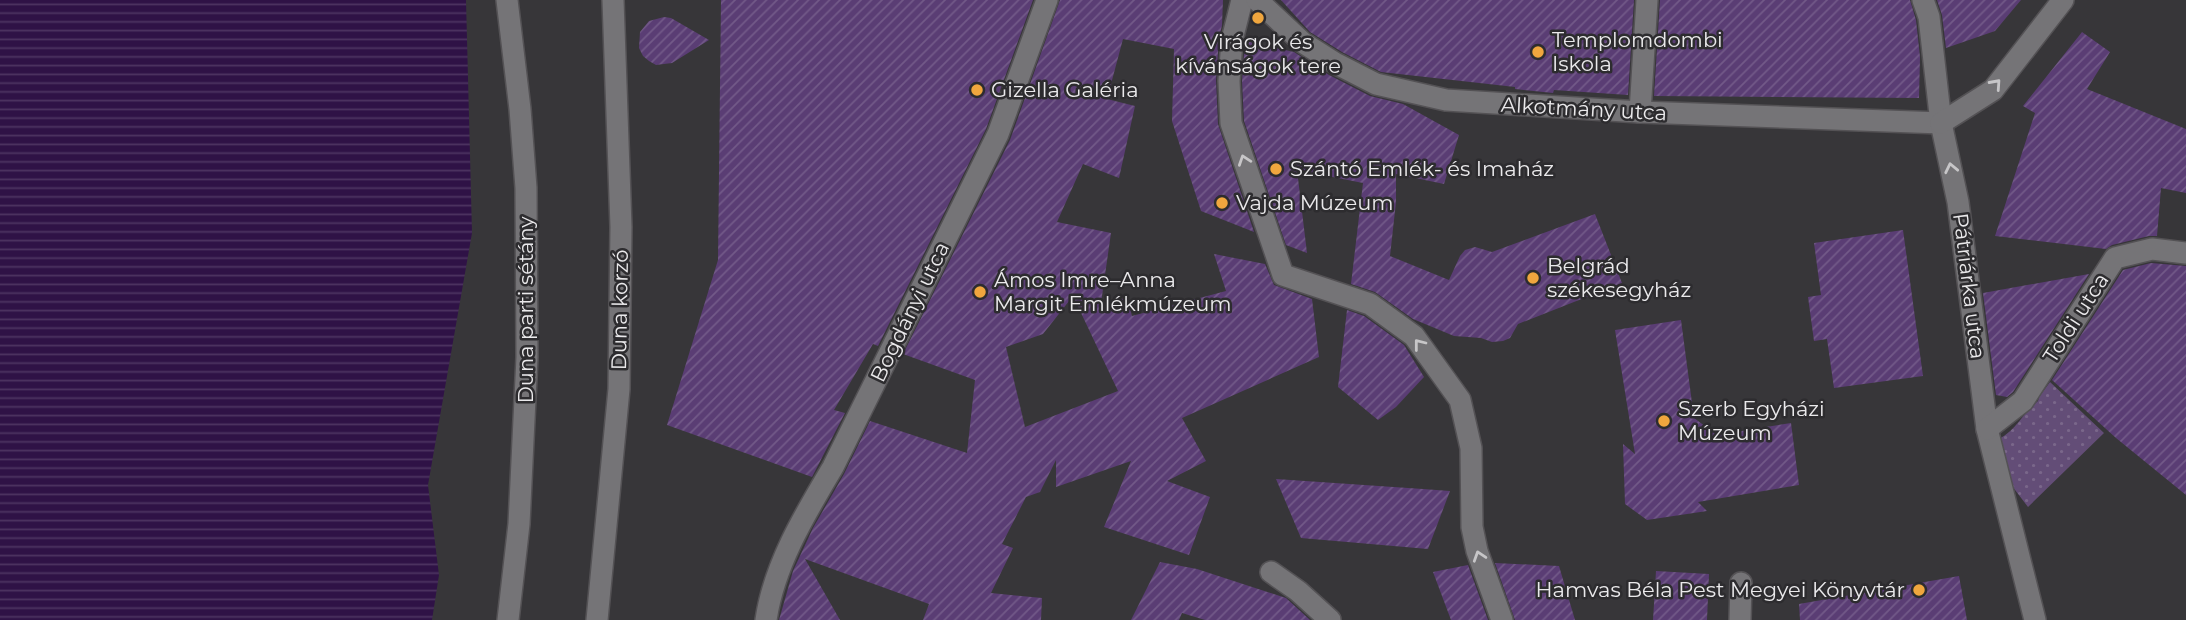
<svg xmlns="http://www.w3.org/2000/svg" width="2186" height="620" font-family="Montserrat,sans-serif">
  <style>
    .park { fill: url(#park-dots) }
    .water { fill: url(#water-rules) }
    .building { fill: url(#building-hatch); fill-rule: evenodd }
    .lines { fill: none; stroke-linecap: round; stroke-linejoin: round }
    .minor-casing { stroke: #545255; stroke-width: 24 }
    .minor { stroke: #757477; stroke-width: 21 }
    .oneway { stroke: #c7c6c8 }
    .poi-dot { fill: #f0a63e; stroke: #2d2c2f; stroke-width: 2.5 }
    .labels { text-anchor: middle; stroke-width: 5; stroke-linejoin: round; paint-order: stroke }
    .poi-label { font-size: 21px; fill: #eae9eb; stroke: #2d2c2f; text-anchor: start }
    .street-label { font-size: 21px; fill: #eae9eb; stroke: #2d2c2f }
  </style>
  <defs>
    <pattern id="park-dots" width="8" height="8" patternUnits="userSpaceOnUse" patternTransform="scale(1.75)"><rect width="8" height="8" fill="#634d77"/><path d="M2 2h.1M6 6h.1" fill="none" stroke="#7a678a" stroke-width="1.8" stroke-linecap="round"/></pattern>
    <pattern id="water-rules" width="6" height="5" patternUnits="userSpaceOnUse" patternTransform="scale(1.75)"><rect width="6" height="5" fill="#2f1246"/><path d="M0 2.5h6" fill="none" stroke="#4d3461"/></pattern>
    <pattern id="building-hatch" width="6" height="6" patternUnits="userSpaceOnUse" patternTransform="scale(1.75)"><rect width="6" height="6" fill="#5a3d74"/><path d="M-1 1l2-2M0 6l6-6M5 7l2-2" fill="none" stroke="#725988"/></pattern>
  </defs>
  <rect width="100%" height="100%" fill="#373639"/>
  <path class="park" d="M 2050,382 L 2104,433 L 2028,507 L 2012,486 L 1999,439 C 2017,429 2023,413 2038,401 L 2039,397 Z"/>
  <polygon class="water" points="0,0 466,0 472,233 428,485 439,575 432,620 0,620"/>
  <g class="building">
    <polygon points="721,0 1033,0 986,129 878,346 873,344 834,410 845,413 812,477 667,425 718,260"/>
    <path d="M 1060,0 L 1223,0 L 1222,25 L 1219,39 L 1216,80 L 1218,124 L 1254,232 L 1201,211 L 1172,121 L 1174,49 L 1123,39 L 1107,99 L 1135,106 L 1119,178 L 1083,164 L 1057,222 L 1111,233 L 1101,303 L 1127,298 L 1132,316 L 1226,291 L 1214,254 L 1265,264 L 1274,285 L 1312,299 L 1319,357 L 1182,418 L 1206,461 L 1167,481 L 1210,497 L 1189,555 L 1104,527 L 1131,461 L 1056,487 L 1056,460 L 1040,492 L 1026,497 L 1002,544 L 1013,548 L 991,593 L 1042,598 L 1041,620 L 923,620 L 929,604 L 805,559 L 840,620 L 779,620 L 793,571 L 813,528 L 844,474 L 870,421 L 967,453 L 975,380 L 903,354 L 1010,140 ZM 1073,296 L 1118,391 L 1025,427 L 1006,347 L 1043,334 Z"/>
    <polygon points="1281,0 1634,0 1628,95 1554,90 1553,93 1515,89 1515,87 1381,72 1342,52 1310,32"/>
    <polygon points="1660,0 1910,0 1916,20 1920,57 1919,98 1654,96"/>
    <polygon points="1937,0 2021,0 1995,31 1946,48 1942,15"/>
    <polygon points="664,17 671,18 709,40 672,63 656,65 649,61 643,56 639,48 640,32 649,21"/>
    <polygon points="2082,32 2110,52 2087,89 2186,129 2186,193 2161,188 2157,236 2149,236 2112,245 2106,249 1995,236 2035,113 2023,106"/>
    <polygon points="1245,41 1294,52 1329,75 1370,96 1403,104 1459,135 1444,184 1396,174 1396,202 1390,256 1449,280 1460,256 1465,250 1475,247 1492,252 1595,214 1622,283 1518,324 1510,338 1503,341 1492,342 1481,338 1454,336 1413,319 1375,292 1351,284 1363,183 1297,170 1307,253 1286,245 1244,121 1242,81"/>
    <polygon points="1903,230 1923,376 1834,388 1827,339 1814,341 1808,297 1821,295 1814,243"/>
    <polygon points="2151,263 2186,266 2186,495 2116,438 2052,380 2123,270"/>
    <polygon points="2089,274 2013,392 2007,397 1996,395 1983,293"/>
    <polygon points="1347,310 1364,316 1404,345 1424,377 1396,407 1378,420 1338,387"/>
    <polygon points="1681,320 1694,418 1717,435 1791,423 1799,485 1698,502 1707,511 1647,520 1625,504 1623,444 1635,454 1615,330"/>
    <polygon points="1276,479 1423,489 1450,491 1428,549 1301,538"/>
    <polygon points="1160,562 1197,569 1286,598 1310,620 1205,620 1182,613 1179,620 1131,620"/>
    <polygon points="1495,563 1559,566 1575,620 1515,620"/>
    <polygon points="1468,565 1488,620 1451,620 1433,572"/>
    <polygon points="1656,571 1709,574 1707,620 1653,620"/>
    <polygon points="1959,576 1967,620 1800,620 1799,604"/>
  </g>
  <g class="lines">
    <defs>
      <g id="minor">
        <polyline points="507,0 520,109 526,188 527,357 519,524 508,620"/>
        <polyline points="1242,0 1232,40 1229,81 1231,123 1283,275 1370,304 1414,336 1460,400 1471,448 1472,527 1477,551 1502,620"/>
        <polyline points="1257,0 1302,42 1335,63 1376,84 1446,100 1640,112 1941,123"/>
        <polyline points="1923,0 1929,17 1941,123 1958,202 1987,429 2035,620"/>
        <polyline points="1640,112 1647,0"/>
        <polyline points="1941,123 1993,90 2063,0"/>
        <polyline points="1987,429 2023,401 2115,258 2152,249 2186,253"/>
        <polyline points="1271,572 1298,591 1330,620"/>
        <polyline points="597,620 619,389 621,227 613,0"/>
        <path d="M 766,620 C 774,565 805,514 833,467 L 998,134 L 1047,0"/>
        <polyline points="1740,620 1741,583"/>
      </g>
    </defs>
    <use href="#minor" class="minor-casing"/>
    <use href="#minor" class="minor"/>
  </g>
  <defs><path id="oneway-chevron" d="M-2-3.5L2.5 0L-2 3.5" fill="none" stroke-width="1.6" stroke-linecap="round" stroke-linejoin="round" transform="scale(1.75)"/></defs>
  <g class="oneway">
    <use href="#oneway-chevron" transform="translate(1996 84) rotate(-48)"/>
    <use href="#oneway-chevron" transform="translate(1244 160) rotate(-109)"/>
    <use href="#oneway-chevron" transform="translate(1951 168) rotate(-102)"/>
    <use href="#oneway-chevron" transform="translate(1419 344) rotate(-128)"/>
    <use href="#oneway-chevron" transform="translate(1479 556) rotate(-108)"/>
  </g>
  <g class="poi-dot">
    <circle cx="1258" cy="18" r="7"/>
    <circle cx="1538" cy="52" r="7"/>
    <circle cx="977" cy="90" r="7"/>
    <circle cx="1276" cy="169" r="7"/>
    <circle cx="1222" cy="203" r="7"/>
    <circle cx="1533" cy="278" r="7"/>
    <circle cx="980" cy="292" r="7"/>
    <circle cx="1664" cy="421" r="7"/>
    <circle cx="1919" cy="590" r="7"/>
  </g>
  <g class="labels">
    <g class="poi-label">
      <text x="1552" y="47">Templomdombi<tspan x="1552" dy="24">Iskola</tspan></text>
      <text x="1258" y="49" text-anchor="middle">Virágok és<tspan x="1258" dy="24">kívánságok tere</tspan></text>
      <text x="991" y="97">Gizella Galéria</text>
      <text x="1290" y="176">Szántó Emlék- és Imaház</text>
      <text x="1236" y="210">Vajda Múzeum</text>
      <text x="1547" y="273">Belgrád<tspan x="1547" dy="24">székesegyház</tspan></text>
      <text x="994" y="287">Ámos Imre–Anna<tspan x="994" dy="24">Margit Emlékmúzeum</tspan></text>
      <text x="1678" y="416">Szerb Egyházi<tspan x="1678" dy="24">Múzeum</tspan></text>
      <text x="1905" y="597" text-anchor="end">Hamvas Béla Pest Megyei Könyvtár</text>
    </g>
    <g class="street-label">
      <text transform="translate(1584 109) rotate(3)" y="7">Alkotmány utca</text>
      <text transform="translate(1969 286) rotate(83)" y="7">Pátriárka utca</text>
      <text transform="translate(526 310) rotate(-90)" y="7">Duna parti sétány</text>
      <text transform="translate(620 310) rotate(-89)" y="7">Duna korzó</text>
      <text transform="translate(910 312) rotate(-64)" y="7">Bogdányi utca</text>
      <text transform="translate(2076 318) rotate(-57)" y="7">Toldi utca</text>
    </g>
  </g>
</svg>
